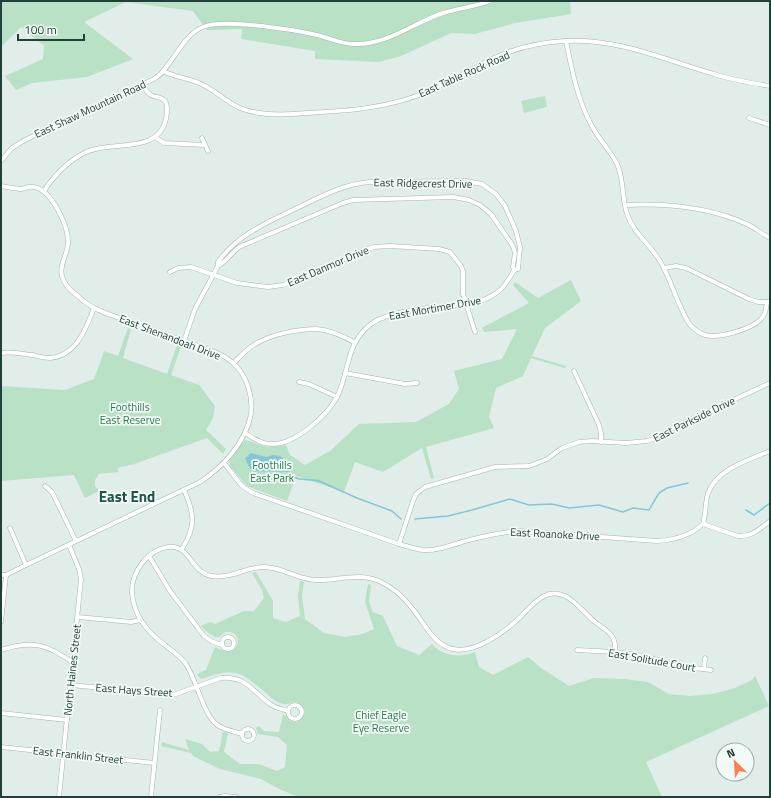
<svg xmlns="http://www.w3.org/2000/svg" width="771" height="798" font-family="'Titillium Web',sans-serif">
  <style>
    .green { fill: #b8e1c5 }
    .water { fill: #84c7d8 }
    .lines { fill: none; stroke-linecap: round; stroke-linejoin: round }
    .stream { stroke: #84c7d8; stroke-width: 1.5 }
    .street-casing { stroke: #a3b6b0; stroke-width: 5 }
    .street { stroke: #fff; stroke-width: 4 }
    .labels { text-anchor: middle; stroke-width: 3.5; stroke-linejoin: round; paint-order: stroke }
    .street-label { font-size: 11px; fill: #204039; stroke: #f2f9f6 }
    .park-label { font-size: 11px; fill: #267b4a; stroke: #f2f9f6 }
    .district-label { font-size: 15px; font-weight: bold; fill: #195448; stroke: #f2f9f6 }
  </style>
  <rect width="100%" height="100%" fill="#e1ede8"/>
  <g class="green">
    <polygon points="1,1 570,1 571,14 515,23 475,34 451,33 401,56 379,62 315,59 315,51 241,39 242,29 207,30 193,11 126,2 84,22 133,59 87,77 32,83 16,90 5,76 43,59 44,46 21,27 1,47"/>
    <polygon points="545,96 547,107 524,113 521,101"/>
    <polygon points="571,280 581,301 545,328 532,356 566,366 565,368 531,358 523,376 496,388 489,417 494,428 426,447 434,478 431,479 422,448 383,472 355,462 344,492 296,476 287,501 247,486 230,466 229,461 243,442 246,440 267,447 286,445 290,455 305,465 330,451 359,424 416,422 449,404 459,389 454,371 502,359 517,329 484,332 482,328 529,303 513,285 515,282 538,298"/>
    <polygon points="128,328 131,329 123,358 167,374 177,345 181,347 171,375 199,385 215,406 213,418 206,430 226,449 223,454 207,438 134,464 117,468 119,472 99,474 95,480 95,486 99,491 85,498 74,475 1,481 1,386 65,390 94,379 104,351 118,356"/>
    <path d="M 256,572 L 273,601 L 273,618 L 286,622 L 300,616 L 298,596 L 300,581 L 304,582 L 302,596 L 305,619 L 324,633 L 346,637 L 362,634 L 374,629 L 365,602 L 368,584 L 371,585 L 369,602 L 373,612 L 383,616 L 397,646 L 419,655 L 432,644 C 443,657 461,658 475,652 L 479,667 L 493,675 L 528,657 L 541,668 L 569,686 L 594,678 L 625,679 L 648,682 L 669,694 L 689,696 L 713,694 L 735,688 L 752,680 L 755,676 L 769,706 L 646,762 L 662,797 L 298,797 L 277,788 L 261,779 L 220,769 L 193,756 L 191,753 L 161,746 L 162,742 L 189,750 L 185,739 L 202,744 L 210,752 L 219,751 L 223,732 L 228,733 L 224,752 L 240,764 L 258,764 L 277,771 L 285,767 L 287,745 L 278,737 L 258,734 L 256,728 L 259,726 L 264,731 L 279,732 L 283,714 C 286,716 288,719 291,721 C 298,724 304,719 305,712 L 302,705 L 296,702 C 292,702 288,705 284,704 C 277,703 271,698 266,693 C 240,671 235,667 202,679 L 197,676 L 199,673 L 206,670 L 215,647 C 224,651 234,656 238,642 C 238,635 233,631 225,632 L 219,637 L 215,637 L 207,632 L 201,626 L 210,622 L 215,624 L 244,611 L 254,611 L 264,598 L 262,590 L 252,573 Z"/>
  </g>
  <polygon class="water" points="251,453 266,457 273,455 280,456 289,464 289,472 256,471 250,469 245,458"/>
  <g class="lines">
    <g class="stream">
      <path d="M 289,472 C 297,483 308,478 319,481 L 357,498 L 392,511 L 401,519"/>
      <polyline points="746,510 754,515 770,503"/>
      <polyline points="415,519 448,516 472,510 510,499 529,505 552,504 569,508 599,505 623,512 633,508 649,510 659,493 667,488 688,483"/>
    </g>
    <defs>
      <g id="street">
        <path d="M 566,41 C 572,71 578,102 593,128 C 600,141 612,152 618,166 C 624,182 622,199 627,214 C 634,234 650,244 660,261 C 672,281 677,305 690,325 C 694,329 699,333 705,335 C 718,339 752,329 761,319 C 766,314 766,309 767,302"/>
        <path d="M 163,71 C 174,77 188,78 199,83 C 214,89 226,102 240,108 C 259,116 287,115 307,113 C 348,111 390,108 429,91 C 451,81 472,69 494,58 C 516,48 542,42 565,41 C 618,38 665,60 714,74 C 732,80 751,83 770,86"/>
        <polyline points="749,118 770,125"/>
        <polyline points="155,137 164,143 205,145"/>
        <polyline points="202,138 208,151"/>
        <path d="M 1,161 L 12,148 L 25,140 L 154,79 C 157,77 161,74 163,71 C 176,57 185,34 203,27 C 223,18 295,30 317,35 C 329,38 341,44 353,44 C 386,46 413,23 443,13 C 459,8 475,7 490,1"/>
        <path d="M 1,186 C 8,187 15,189 22,189 C 26,188 30,186 34,187 C 52,190 69,227 68,244 C 67,255 59,265 62,276 C 64,285 72,292 79,297 C 93,311 115,316 133,323 C 154,330 175,338 196,345 C 209,350 224,354 234,364 C 247,376 253,396 251,414 C 246,442 223,467 200,482 L 26,565 L 6,575 L 1,575"/>
        <path d="M 44,191 C 55,174 68,161 86,152 C 112,140 158,155 166,119 C 167,114 168,105 165,101 C 161,96 155,98 151,95 C 147,93 145,89 144,85"/>
        <path d="M 625,205 C 667,203 710,207 749,225 C 756,229 763,234 770,238"/>
        <polyline points="664,268 676,266 686,268 749,299 758,302 770,302"/>
        <polyline points="170,272 178,268 191,267 237,283 268,287 283,285 298,280 362,251 374,247 390,246 439,249 450,252 461,266 463,271 463,294 475,332"/>
        <path d="M 184,341 L 195,309 L 218,266 L 218,262 C 237,235 268,222 297,208 C 322,196 341,185 369,182 L 466,181 L 482,184 L 496,194 L 505,206 L 516,231 L 520,247 L 518,269 L 514,270 L 513,267 L 515,253 L 513,246 L 491,214 L 480,205 L 469,200 L 453,197 L 353,200 L 343,203 L 239,247 C 233,252 223,264 218,266"/>
        <path d="M 1,353 C 11,351 22,354 32,355 C 37,356 44,358 50,358 C 76,356 86,329 94,308"/>
        <path d="M 234,363 C 240,356 248,348 257,343 C 273,334 298,329 317,329 C 330,330 343,336 354,342"/>
        <polyline points="574,371 599,425 601,433 601,442"/>
        <polyline points="345,373 405,384 417,383"/>
        <polyline points="299,382 309,384 337,397"/>
        <path d="M 245,433 C 253,438 263,445 273,444 C 295,444 327,416 337,397 C 350,371 345,344 371,324 C 391,309 448,306 475,303 C 496,296 504,290 514,270"/>
        <path d="M 224,463 L 242,486 L 253,493 L 399,544 C 406,546 415,549 423,550 C 436,551 449,546 462,542 C 481,537 499,532 519,531 L 657,541 C 675,540 690,536 703,524 C 706,514 705,503 708,493 C 717,469 748,460 770,451"/>
        <polyline points="45,486 52,492 76,541"/>
        <path d="M 703,524 L 738,536 C 751,537 760,529 770,521"/>
        <polyline points="10,528 26,565"/>
        <polyline points="399,544 413,501 416,494 425,487 495,467 529,466 537,463 547,459 562,448 579,442 592,441 626,443 647,441 656,438 675,427 770,383"/>
        <path d="M 182,549 C 196,526 195,515 184,490"/>
        <polyline points="149,556 170,591 204,636 213,642 222,645"/>
        <polyline points="78,617 131,622 141,620"/>
        <polyline points="1,622 6,575"/>
        <circle cx="228" cy="643" r="6"/>
        <path d="M 1,650 C 33,640 47,644 73,663"/>
        <polyline points="577,650 615,652 644,656 677,666 711,670"/>
        <polyline points="704,669 705,658"/>
        <path d="M 71,685 L 173,695 L 221,678 C 246,676 252,691 270,704 C 275,708 282,709 288,711"/>
        <circle cx="295" cy="712" r="7"/>
        <polyline points="1,713 67,720"/>
        <circle cx="248" cy="735" r="6"/>
        <path d="M 242,734 C 233,731 223,730 216,724 C 203,713 196,679 186,664 C 180,656 172,651 165,645 C 148,633 134,616 132,593 C 131,573 147,550 168,547 C 190,544 192,574 212,576 C 229,579 245,568 262,567 C 281,566 297,580 316,580 C 337,581 358,572 379,581 C 392,587 403,596 412,608 C 424,622 433,645 453,649 C 473,654 502,634 516,621 C 530,609 543,586 565,596 C 576,601 585,614 595,622 C 607,631 617,635 615,652"/>
        <polyline points="1,747 154,763"/>
        <polyline points="59,797 81,579 79,569 69,545"/>
        <polyline points="151,797 160,710"/>
        <polyline points="219,797 225,796 236,797"/>
      </g>
    </defs>
    <use href="#street" class="street-casing"/>
    <use href="#street" class="street"/>
  </g>
  <g class="labels">
    <g class="street-label">
      <text transform="translate(464 74) rotate(-24)" y="4">East Table Rock Road</text>
      <text transform="translate(90 109) rotate(-25)" y="4">East Shaw Mountain Road</text>
      <text transform="translate(423 183) rotate(1)" y="4">East Ridgecrest Drive</text>
      <text transform="translate(328 266) rotate(-23)" y="4">East Danmor Drive</text>
      <text transform="translate(435 308) rotate(-10)" y="4">East Mortimer Drive</text>
      <text transform="translate(170 337) rotate(21)" y="4">East Shenandoah Drive</text>
      <text transform="translate(694 419) rotate(-26)" y="4">East Parkside Drive</text>
      <text transform="translate(555 534) rotate(3)" y="4">East Roanoke Drive</text>
      <text transform="translate(652 660) rotate(10)" y="4">East Solitude Court</text>
      <text transform="translate(72 670) rotate(-84)" y="4">North Haines Street</text>
      <text transform="translate(134 690) rotate(4)" y="4">East Hays Street</text>
      <text transform="translate(78 755) rotate(6)" y="4">East Franklin Street</text>
    </g>
    <g class="park-label">
      <text x="130" y="411">Foothills<tspan x="130" dy="13">East Reserve</tspan></text>
      <text x="272" y="469">Foothills<tspan x="272" dy="13">East Park</tspan></text>
      <text x="381" y="719">Chief Eagle<tspan x="381" dy="13">Eye Reserve</tspan></text>
    </g>
    <g class="district-label">
      <text x="127" y="502">East End</text>
    </g>
  </g>
  <rect width="771" height="798" fill="none" stroke="#204039" stroke-width="4"/>
  <g transform="translate(735 762) rotate(335)"><circle r="19" fill="#f2f9f6" stroke="#9eafaa"/>
  <path d="M0-3L7 15L0 10L-7 15Z" fill="#ff804e"/>
  <text y="-6" font-size="11" font-weight="bold" text-anchor="middle" fill="#204039">N</text>
  </g>
  <path d="M18 34v6h66v-6" fill="none" stroke="#204039" stroke-width="2"/>
  <text x="24" y="34" font-size="12" fill="#204039" stroke="#f2f9f6" stroke-width="3" paint-order="stroke">100 m</text>
</svg>
